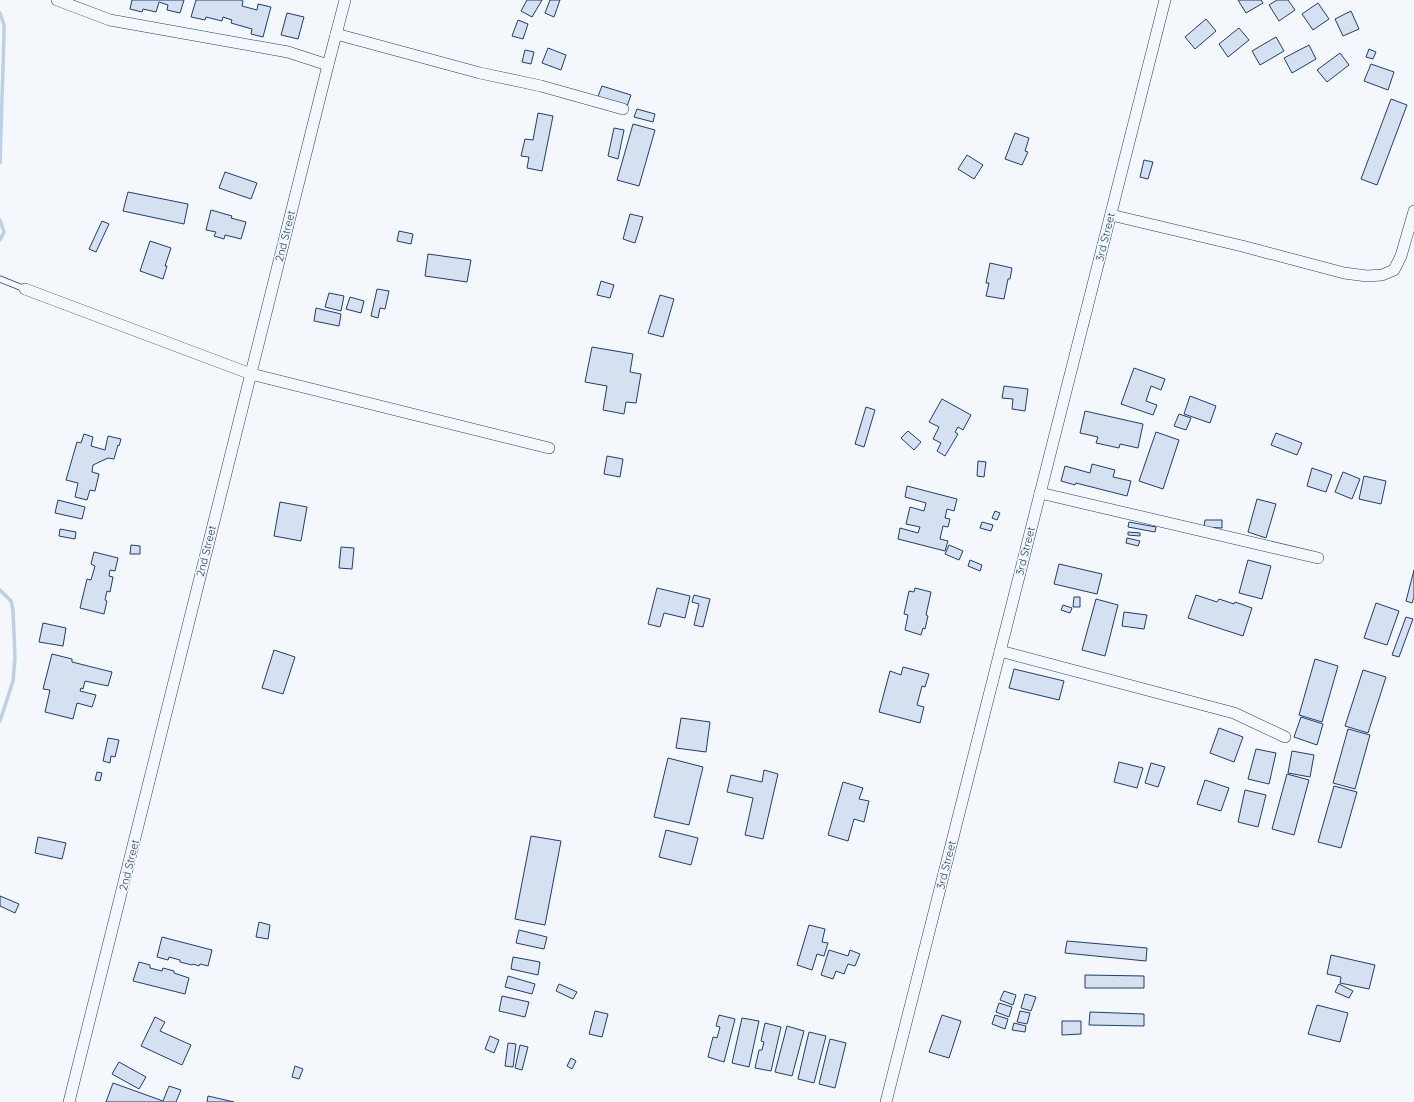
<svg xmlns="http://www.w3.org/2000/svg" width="1414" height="1102" font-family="Quicksand,sans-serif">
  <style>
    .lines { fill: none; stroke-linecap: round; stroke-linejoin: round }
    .stream { stroke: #bed0e5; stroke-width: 3.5 }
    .building { fill: #d5e0f0; stroke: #1d3f73 }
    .service-casing { stroke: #1d3f73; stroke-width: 7 }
    .minor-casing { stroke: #1d3f73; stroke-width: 12 }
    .service { stroke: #f4f7fb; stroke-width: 5.5 }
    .minor { stroke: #f4f7fb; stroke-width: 11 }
    .labels { text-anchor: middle; stroke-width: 3; stroke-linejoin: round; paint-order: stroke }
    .street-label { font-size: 11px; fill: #1d3f73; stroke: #f4f7fb }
  </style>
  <rect width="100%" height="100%" fill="#f4f7fb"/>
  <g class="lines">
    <g class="stream">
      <polyline points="0,13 4,25 4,34 0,163"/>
      <polyline points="0,220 4,232 0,240"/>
      <polyline points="0,590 11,601 13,610 15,658 13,681 0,721"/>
    </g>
  </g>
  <g class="building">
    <polygon points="132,0 184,0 180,13 167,10 168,5 159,2 156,12 143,9 142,12 130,9"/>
    <polygon points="196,0 241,0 243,1 242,6 257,10 258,4 271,7 263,37 251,34 252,29 231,23 232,20 223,17 222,21 206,17 205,20 191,17"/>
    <polygon points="527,0 542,0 532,17 521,11"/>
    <polygon points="550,0 560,0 554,17 545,13"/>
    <polygon points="1238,0 1261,0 1263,3 1246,13"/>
    <polygon points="1277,0 1288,0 1295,10 1279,21 1269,5"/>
    <polygon points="1318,3 1329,19 1313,30 1302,14"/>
    <polygon points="1351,11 1359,29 1343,36 1335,19"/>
    <polygon points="287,13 304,17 298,39 281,35"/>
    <polygon points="1206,19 1216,31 1195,49 1185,37"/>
    <polygon points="518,20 528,24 523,39 512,36"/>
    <polygon points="1239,28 1249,40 1228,57 1219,44"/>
    <polygon points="1276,37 1284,51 1260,65 1252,51"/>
    <polygon points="1309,45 1316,59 1292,73 1284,58"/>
    <polygon points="548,48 566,55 561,70 542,63"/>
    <polygon points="1369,49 1376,52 1373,59 1366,57"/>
    <polygon points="525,50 534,52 531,64 522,62"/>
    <polygon points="1340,53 1349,65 1327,82 1317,70"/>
    <polygon points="1371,64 1394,72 1388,90 1364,81"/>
    <polygon points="602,86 631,95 626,109 597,99"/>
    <polygon points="1391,99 1407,105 1377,185 1361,179"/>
    <polygon points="637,109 655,114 653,122 634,117"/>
    <polygon points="538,113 553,116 542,171 527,168 529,157 521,156 525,139 533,140"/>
    <polygon points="633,124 655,130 639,186 617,180"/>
    <polygon points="614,128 624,130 618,159 608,156"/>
    <polygon points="1015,133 1029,138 1025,151 1028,152 1022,165 1005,159"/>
    <polygon points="967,155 983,165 974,179 958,169"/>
    <polygon points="1144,160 1153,162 1148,179 1140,177"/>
    <polygon points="225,172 257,183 251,199 219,188"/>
    <polygon points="128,192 188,204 184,224 123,211"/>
    <polygon points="211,210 232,216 231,218 246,222 241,239 225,235 224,239 214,236 216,232 206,230"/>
    <polygon points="630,214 643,217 635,243 623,239"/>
    <polygon points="102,221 109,224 96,252 89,249"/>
    <polygon points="399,231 413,234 411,244 397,241"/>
    <polygon points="150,241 171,248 165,266 167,266 163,279 140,271"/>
    <polygon points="428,254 471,260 467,282 425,276"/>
    <polygon points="990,263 1012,268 1010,279 1008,279 1004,299 986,296 989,283 986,283"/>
    <polygon points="601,281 614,285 610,298 597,295"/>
    <polygon points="377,289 389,291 385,309 380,308 378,318 371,316"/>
    <polygon points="329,293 344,296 341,311 325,307"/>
    <polygon points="660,295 674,299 663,337 648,333"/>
    <polygon points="350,297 364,301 361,313 346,309"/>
    <polygon points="316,308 341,314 339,326 314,321"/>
    <polygon points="592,347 633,354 630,372 641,374 636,403 626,402 624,414 603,410 607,386 585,382"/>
    <polygon points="1134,368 1165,379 1161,390 1151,386 1146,401 1157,405 1153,415 1121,404"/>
    <polygon points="1004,386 1028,389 1025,411 1012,409 1013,399 1002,398"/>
    <polygon points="1190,396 1216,406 1210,423 1184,414"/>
    <polygon points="942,399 971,415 963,430 958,427 955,432 958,434 945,456 937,451 941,443 933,439 939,427 929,422"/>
    <polygon points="866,407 875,410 864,447 855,444"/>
    <polygon points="1085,411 1143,424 1138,448 1120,444 1119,448 1096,443 1098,437 1080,433"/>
    <polygon points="1179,414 1191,418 1186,430 1174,426"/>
    <polygon points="908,431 921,442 914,450 901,438"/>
    <polygon points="1156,432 1179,440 1163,489 1139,481"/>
    <polygon points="1276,433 1302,443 1297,455 1271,445"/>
    <polygon points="84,434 93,437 91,446 105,450 108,436 121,439 119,446 118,445 114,459 108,458 93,465 92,472 99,474 95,491 90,490 87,500 75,497 78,483 66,480 77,442 81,443"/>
    <polygon points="607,456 623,459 620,477 604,474"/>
    <polygon points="978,461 986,462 984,477 977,476"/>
    <polygon points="1092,464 1115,470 1113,477 1131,481 1127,496 1076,483 1075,485 1061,481 1065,466 1090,473"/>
    <polygon points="1312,468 1332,475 1326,492 1307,486"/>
    <polygon points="1343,472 1360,479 1352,499 1335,492"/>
    <polygon points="1364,476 1386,481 1381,504 1359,499"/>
    <polygon points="907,486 957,499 954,511 947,509 945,518 950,519 948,527 943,526 940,539 948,541 945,551 898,539 900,528 918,533 920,527 906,524 910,507 924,511 926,503 905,497"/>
    <polygon points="1257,499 1276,504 1266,538 1248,532"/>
    <polygon points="58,500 85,507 82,519 55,513"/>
    <polygon points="280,502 307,507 301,541 274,536"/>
    <polygon points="995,511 1000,513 997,520 992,518"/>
    <polygon points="1205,520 1222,520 1222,528 1204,527"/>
    <polygon points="982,522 993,525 991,531 980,528"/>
    <polygon points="1129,522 1156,527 1155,532 1128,527"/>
    <polygon points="60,529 76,532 75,539 59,536"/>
    <polygon points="1128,532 1140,533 1140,536 1128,535"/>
    <polygon points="1127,538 1140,541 1138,546 1126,543"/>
    <polygon points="131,545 140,546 140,554 130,554"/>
    <polygon points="949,545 963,551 959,560 945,554"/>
    <polygon points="341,547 354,548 352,569 339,568"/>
    <polygon points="94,552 118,558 115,571 110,570 109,576 113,577 110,592 107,591 105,600 107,601 104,614 80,608 87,579 91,580 95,566 91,564"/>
    <polygon points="970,560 982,565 980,571 968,566"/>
    <polygon points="1248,560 1271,566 1262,599 1239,593"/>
    <polygon points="1059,564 1102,574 1097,594 1054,584"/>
    <polygon points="1414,570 1414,597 1412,603 1406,601"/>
    <polygon points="657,588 690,596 685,618 664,613 660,627 648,624"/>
    <polygon points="915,588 931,592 926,615 928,616 925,629 923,628 921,635 905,630 908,615 904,614 909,591 914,592"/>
    <polygon points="694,595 710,599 703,627 694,625 699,604 692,602"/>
    <polygon points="1196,595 1217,602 1219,599 1234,604 1235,602 1252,608 1243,636 1188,618"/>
    <polygon points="1074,597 1080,597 1080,607 1073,607"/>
    <polygon points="1096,599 1118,605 1105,656 1082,650"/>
    <polygon points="1376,603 1399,611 1387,645 1364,638"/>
    <polygon points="1063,605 1072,608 1070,613 1061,610"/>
    <polygon points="1124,612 1147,615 1144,629 1122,626"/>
    <polygon points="1406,617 1413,619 1399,657 1392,655"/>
    <polygon points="43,623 66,628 63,646 39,642"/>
    <polygon points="274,650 295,657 283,694 262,688"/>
    <polygon points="52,654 72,659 72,662 112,672 108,686 85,681 83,689 81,688 80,691 96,695 92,707 77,703 73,719 45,712 50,690 43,689"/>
    <polygon points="1315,659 1338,666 1322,722 1299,715"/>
    <polygon points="903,667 929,674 925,687 922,686 917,705 924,707 920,723 879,712 890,671 901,675"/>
    <polygon points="1014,669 1064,681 1059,700 1009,688"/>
    <polygon points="1363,670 1386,677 1368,733 1345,726"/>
    <polygon points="1301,717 1323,724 1317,745 1294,737"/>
    <polygon points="681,718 710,722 706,752 676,748"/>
    <polygon points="1219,728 1243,737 1234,762 1210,753"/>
    <polygon points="1348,729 1370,735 1355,789 1333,783"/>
    <polygon points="108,738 119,740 115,757 111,756 110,763 103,761"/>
    <polygon points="1256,749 1276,753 1269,784 1248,779"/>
    <polygon points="1292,751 1314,755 1310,777 1288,773"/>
    <polygon points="668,758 703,767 689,825 654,817"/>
    <polygon points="1119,762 1143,768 1137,788 1114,782"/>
    <polygon points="1151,763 1165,767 1158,787 1145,783"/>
    <polygon points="764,770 778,774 763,839 745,835 753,798 727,792 731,775 762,782"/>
    <polygon points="97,772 102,773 100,781 95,780"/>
    <polygon points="1287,774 1309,780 1294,835 1272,829"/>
    <polygon points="1205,780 1229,788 1221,811 1197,804"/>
    <polygon points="843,782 863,788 859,799 869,801 864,822 854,819 848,841 828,835"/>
    <polygon points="1334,786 1357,792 1341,848 1318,842"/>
    <polygon points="1245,790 1266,795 1258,827 1238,822"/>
    <polygon points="666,830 698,838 691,865 659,857"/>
    <polygon points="531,836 561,841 545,925 515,919"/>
    <polygon points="38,837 66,843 62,859 35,853"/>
    <polygon points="0,896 19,904 15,913 0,906"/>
    <polygon points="259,922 270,925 268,939 256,937"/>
    <polygon points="809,925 825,929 822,942 828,943 824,956 817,954 812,970 797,965"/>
    <polygon points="519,930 547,937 544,949 516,943"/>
    <polygon points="162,937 212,950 208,966 200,964 199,966 193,964 192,965 180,962 180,960 169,957 168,960 157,957"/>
    <polygon points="1067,941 1147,948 1146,961 1065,953"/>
    <polygon points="829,950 848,956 850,950 860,954 855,966 848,964 844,974 836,971 833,979 821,975"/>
    <polygon points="1331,955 1375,965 1369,989 1340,983 1341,977 1327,974"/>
    <polygon points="513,957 540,962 538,975 511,969"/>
    <polygon points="139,962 150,965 150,968 162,971 163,968 174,971 174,973 189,978 185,994 133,981"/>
    <polygon points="1085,975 1144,976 1144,988 1085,988"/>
    <polygon points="508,976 535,984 532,994 505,987"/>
    <polygon points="559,984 577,992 573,999 556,991"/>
    <polygon points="1339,984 1353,991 1349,998 1335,992"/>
    <polygon points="1004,991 1016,995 1013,1005 1000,1000"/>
    <polygon points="1025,994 1036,997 1031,1011 1021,1008"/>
    <polygon points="502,996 529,1002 525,1017 499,1011"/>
    <polygon points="999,1003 1012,1007 1009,1017 996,1012"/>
    <polygon points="1317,1005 1348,1013 1340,1042 1308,1034"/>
    <polygon points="595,1011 608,1014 602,1037 589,1034"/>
    <polygon points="1020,1011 1030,1013 1027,1024 1017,1022"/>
    <polygon points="1090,1012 1144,1014 1144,1026 1089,1025"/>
    <polygon points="719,1015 735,1019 724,1062 708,1057 713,1037 717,1038 720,1027 716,1026"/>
    <polygon points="942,1015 961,1021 949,1058 929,1052"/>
    <polygon points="995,1015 1008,1019 1005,1029 992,1024"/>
    <polygon points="155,1017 165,1022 160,1031 191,1045 182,1065 141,1046"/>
    <polygon points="742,1018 759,1021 749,1067 732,1063"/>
    <polygon points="1062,1021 1081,1021 1081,1034 1062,1035"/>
    <polygon points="765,1023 781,1027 771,1071 755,1068 759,1050 762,1050 764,1042 761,1041"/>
    <polygon points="1014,1023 1026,1026 1025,1032 1012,1030"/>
    <polygon points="787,1026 804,1031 792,1076 775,1072"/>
    <polygon points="809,1032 826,1036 814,1083 798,1079"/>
    <polygon points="490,1036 499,1040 494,1053 485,1049"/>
    <polygon points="830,1039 846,1043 835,1088 819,1084"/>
    <polygon points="508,1043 516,1044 513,1067 505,1066"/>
    <polygon points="520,1045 528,1047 522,1070 515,1068"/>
    <polygon points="571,1058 576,1061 572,1069 567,1066"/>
    <polygon points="119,1062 146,1077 139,1089 112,1074"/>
    <polygon points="295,1066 303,1069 299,1079 292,1077"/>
    <polygon points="113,1083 163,1101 169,1086 181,1090 176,1102 106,1102"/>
    <polygon points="208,1096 234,1102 207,1102"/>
  </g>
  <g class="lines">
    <defs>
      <polyline id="service" points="0,279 25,289"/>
      <g id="minor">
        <polyline points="57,0 110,20 288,52 328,65"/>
        <polyline points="336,34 480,73 541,86 623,109"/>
        <polyline points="1111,215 1242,246 1344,273 1367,276 1382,275 1394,270 1401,256 1414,211"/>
        <polyline points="25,289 251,374 549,448"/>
        <polyline points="1040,493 1318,558"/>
        <polyline points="1000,651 1234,713 1285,737"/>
        <polyline points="69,1102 328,65 345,0"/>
        <polyline points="886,1102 1165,0"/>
      </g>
    </defs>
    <use href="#service" class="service-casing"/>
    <use href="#minor" class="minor-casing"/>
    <use href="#service" class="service"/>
    <use href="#minor" class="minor"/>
  </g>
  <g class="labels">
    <g class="street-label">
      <text transform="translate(285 236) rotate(-76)" y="4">2nd Street</text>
      <text transform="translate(1105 237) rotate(-76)" y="4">3rd Street</text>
      <text transform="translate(206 551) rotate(-76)" y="4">2nd Street</text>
      <text transform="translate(1025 551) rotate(-76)" y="4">3rd Street</text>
      <text transform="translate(129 865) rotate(-76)" y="4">2nd Street</text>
      <text transform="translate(946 865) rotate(-76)" y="4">3rd Street</text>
    </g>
  </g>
</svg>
